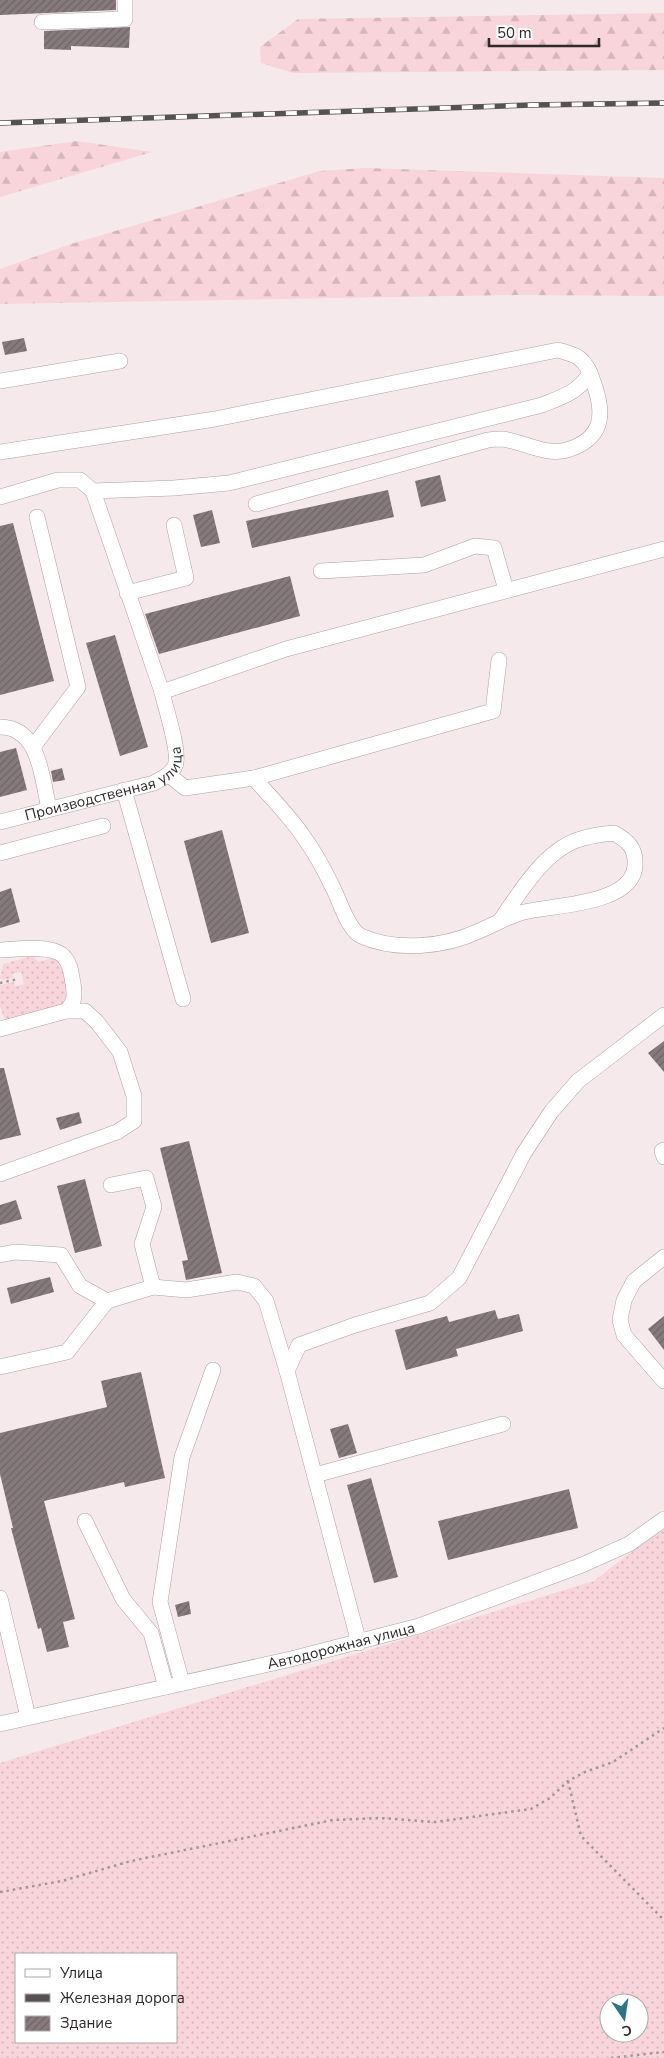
<svg xmlns="http://www.w3.org/2000/svg" width="664" height="2058" font-family="'Nunito Sans',sans-serif">
  <style>
    .grass { fill: url(#grass-dots); fill-rule: evenodd }
    .forest { fill: url(#forest-firs) }
    .building { fill: url(#building-hatch) }
    .lines { fill: none; stroke-linecap: round; stroke-linejoin: round }
    .minor-casing { stroke: #aca0a2; stroke-width: 16 }
    .path { stroke: #a09798; stroke-width: 2.5; stroke-dasharray: 2.5 4; stroke-linecap: butt }
    .minor { stroke: #fff; stroke-width: 15 }
    .rail-casing { stroke: #585153; stroke-width: 5.5 }
    .rail { stroke: #fff; stroke-width: 4; stroke-dasharray: 11; stroke-linecap: butt }
    .labels { text-anchor: middle; stroke-width: 4; stroke-linejoin: round; paint-order: stroke }
    .street-label { font-size: 15px; fill: #2e292a; stroke: #fff }
  </style>
  <defs>
    <pattern id="grass-dots" width="8" height="8" patternUnits="userSpaceOnUse" patternTransform="scale(1.25)"><rect width="8" height="8" fill="#f8d4db"/><path d="M2 2h.1M6 6h.1" fill="none" stroke="#d5b6bc" stroke-width="1.8" stroke-linecap="round"/></pattern>
    <pattern id="forest-firs" width="22" height="20" patternUnits="userSpaceOnUse" patternTransform="scale(1.25)"><rect width="22" height="20" fill="#f8d4db"/><path d="M5 1l3.5 6h-7zM16 11l3.5 6h-7z" fill="#d5b6bc"/></pattern>
    <pattern id="building-hatch" width="6" height="6" patternUnits="userSpaceOnUse" patternTransform="scale(1.25)"><rect width="6" height="6" fill="#867a7c"/><path d="M-1 1l2-2M0 6l6-6M5 7l2-2" fill="none" stroke="#6e6466"/></pattern>
  </defs>
  <rect width="100%" height="100%" fill="#f6e9eb"/>
  <g class="grass">
    <polygon points="33,956 38,962 53,958 62,960 69,992 64,1005 5,1020 0,1006 0,985 14,982 15,986 24,984 21,972 12,974 13,978 2,980 0,978 3,964"/>
    <path d="M 664,1527 L 664,2058 L 0,2058 L 0,1763 L 594,1581 ZM 16,1954 L 176,1954 L 176,2042 L 16,2042 ZM 609,2003 L 639,2003 L 639,2033 L 609,2033 Z"/>
  </g>
  <g class="forest">
    <polygon points="664,13 664,70 293,73 261,63 260,47 298,19"/>
    <polygon points="77,141 152,152 0,197 0,152"/>
    <polygon points="365,168 664,178 664,296 516,295 0,304 0,269 71,244 320,171"/>
  </g>
  <g class="building">
    <polygon points="0,0 116,0 116,10 0,15"/>
    <polygon points="130,27 129,48 71,46 71,50 44,49 44,31"/>
    <polygon points="24,338 27,351 5,355 2,342"/>
    <polygon points="440,475 446,501 421,507 415,481"/>
    <polygon points="388,490 394,517 252,548 246,521"/>
    <polygon points="212,510 220,543 201,547 193,515"/>
    <polygon points="13,523 54,681 0,695 0,526"/>
    <polygon points="290,576 300,616 159,654 145,614"/>
    <polygon points="115,635 148,747 120,756 86,643"/>
    <polygon points="16,748 27,790 0,797 0,752"/>
    <polygon points="62,768 65,780 53,782 51,771"/>
    <polygon points="222,830 249,933 211,943 184,841"/>
    <polygon points="11,888 20,922 0,928 0,892"/>
    <polygon points="664,1041 664,1072 648,1053"/>
    <polygon points="0,1068 4,1068 21,1135 0,1140"/>
    <polygon points="79,1112 82,1123 60,1130 56,1118"/>
    <polygon points="189,1141 222,1273 186,1280 182,1261 188,1260 160,1148"/>
    <polygon points="85,1179 102,1246 75,1253 57,1186"/>
    <polygon points="16,1200 22,1219 0,1225 0,1205"/>
    <polygon points="50,1277 54,1292 11,1304 7,1288"/>
    <polygon points="495,1310 498,1319 519,1314 523,1331 456,1349 458,1356 406,1370 395,1330 447,1316 449,1322"/>
    <polygon points="664,1316 664,1350 648,1329"/>
    <polygon points="141,1372 165,1478 125,1487 124,1482 44,1501 75,1619 63,1622 69,1647 47,1652 41,1628 38,1629 11,1528 13,1528 0,1474 0,1433 107,1407 101,1381"/>
    <polygon points="348,1424 357,1453 339,1458 330,1429"/>
    <polygon points="371,1478 398,1577 374,1583 347,1485"/>
    <polygon points="569,1489 578,1528 448,1560 438,1521"/>
    <polygon points="189,1601 191,1614 178,1617 175,1605"/>
  </g>
  <g class="lines">
    <defs>
      <g id="minor">
        <polyline points="42,22 125,19 125,0"/>
        <polyline points="0,381 120,361"/>
        <path d="M 0,452 L 215,419 L 558,350 C 564,352 574,354 579,358 C 588,365 590,373 594,384 C 605,415 603,439 567,450 C 546,456 524,442 503,439 C 498,439 493,439 488,440 L 256,504"/>
        <path d="M 93,491 L 174,488 L 229,483 L 542,405 C 562,397 579,392 590,373"/>
        <polyline points="0,497 58,480 80,480 93,491 162,692 286,649 664,549"/>
        <polyline points="321,571 424,565 475,546 494,548 506,590"/>
        <polyline points="127,593 186,578 174,525"/>
        <path d="M 0,727 C 40,727 42,779 49,809"/>
        <polyline points="33,747 78,687 37,517"/>
        <path d="M 169,775 L 185,788 L 254,778 C 270,797 289,815 303,836 C 314,851 325,871 333,888 C 340,901 348,930 361,936 C 397,952 445,947 479,931 C 494,925 508,916 524,912 C 552,905 634,905 635,865 C 636,848 628,841 614,833 C 604,834 594,835 584,838 C 546,847 521,891 500,921"/>
        <polyline points="254,778 493,711 499,660"/>
        <polyline points="124,790 183,999"/>
        <path id="s1" d="M 0,822 L 154,783 C 162,778 171,775 175,766 C 181,753 165,707 162,692"/>
        <polyline points="0,853 103,826"/>
        <path d="M 2,950 C 18,949 55,944 65,958 C 71,965 71,974 73,983 C 75,996 75,1002 66,1011"/>
        <polyline points="0,1029 66,1011 85,1011 97,1022 120,1052 134,1096 134,1121 117,1132 0,1174"/>
        <polyline points="664,1150 662,1151 664,1157"/>
        <polyline points="111,1185 146,1178 154,1207 142,1244 153,1287"/>
        <polyline points="0,1255 15,1252 61,1255 80,1286 107,1301 153,1287 186,1290 237,1282 254,1286 266,1301 287,1371"/>
        <polyline points="664,1257 634,1281 624,1300 620,1320 624,1335 664,1381"/>
        <polyline points="0,1367 67,1352 107,1301"/>
        <polyline points="315,1475 503,1424"/>
        <polyline points="85,1521 123,1599 151,1633 166,1687"/>
        <polyline points="0,1598 28,1717"/>
        <polyline points="359,1643 287,1371 299,1345 355,1325 430,1303 459,1278 524,1153 551,1112 578,1081 664,1015"/>
        <polyline points="182,1683 160,1602 182,1457 213,1370"/>
        <path id="s2" d="M 0,1724 L 291,1659 L 419,1626 L 582,1565 L 629,1544 L 664,1519"/>
      </g>
    </defs>
    <use href="#minor" class="minor-casing"/>
    <g class="path">
      <polyline points="0,983 18,979"/>
      <polyline points="568,1781 581,1836 664,1920"/>
      <polyline points="0,1892 62,1881 131,1861 333,1820 380,1818 435,1822 531,1809 550,1798 568,1781 585,1772 613,1762 664,1728"/>
      <polyline points="611,2058 664,2052"/>
    </g>
    <use href="#minor" class="minor"/>
    <defs>
      <polyline id="rail" points="0,123 532,105 664,103"/>
    </defs>
    <use href="#rail" class="rail-casing"/>
    <use href="#rail" class="rail"/>
  </g>
  <g class="labels">
    <g class="street-label">
      <text dy="5" stroke="none"><textPath href="#s1" startOffset="116">Производственная улица</textPath></text>
      <text dy="5" stroke="none"><textPath href="#s2" startOffset="350">Автодорожная улица</textPath></text>
    </g>
  </g>
  <rect x="15" y="1953" width="162" height="90" fill="#ffffff" stroke="#aba9aa"/>
  <rect x="25" y="1969" width="25" height="8" fill="#ffffff" stroke="#aba9aa"/>
  <text x="60" y="1978" font-size="15" fill="#2e292a">Улица</text>
  <rect x="25" y="1994" width="25" height="8" fill="#585153" stroke="#aba9aa"/>
  <text x="60" y="2003" font-size="15" fill="#2e292a">Железная дорога</text>
  <rect x="25" y="2016" width="25" height="15" fill="url(#building-hatch)" stroke="#aba9aa"/>
  <text x="60" y="2028" font-size="15" fill="#2e292a">Здание</text>
  <g transform="translate(624 2018) rotate(167)"><circle r="24" fill="#ffffff" stroke="#aba9aa"/>
  <path d="M0-4L9 19L0 12L-9 19Z" fill="#2f7483"/>
  <text y="-8" font-size="14" font-weight="bold" text-anchor="middle" fill="#2e292a">С</text>
  </g>
  <path d="M489 38v8h110v-8" fill="none" stroke="#2e292a" stroke-width="2.5"/>
  <text x="497" y="38" font-size="15" fill="#2e292a" stroke="#ffffff" stroke-width="4" paint-order="stroke">50 m</text>
</svg>
